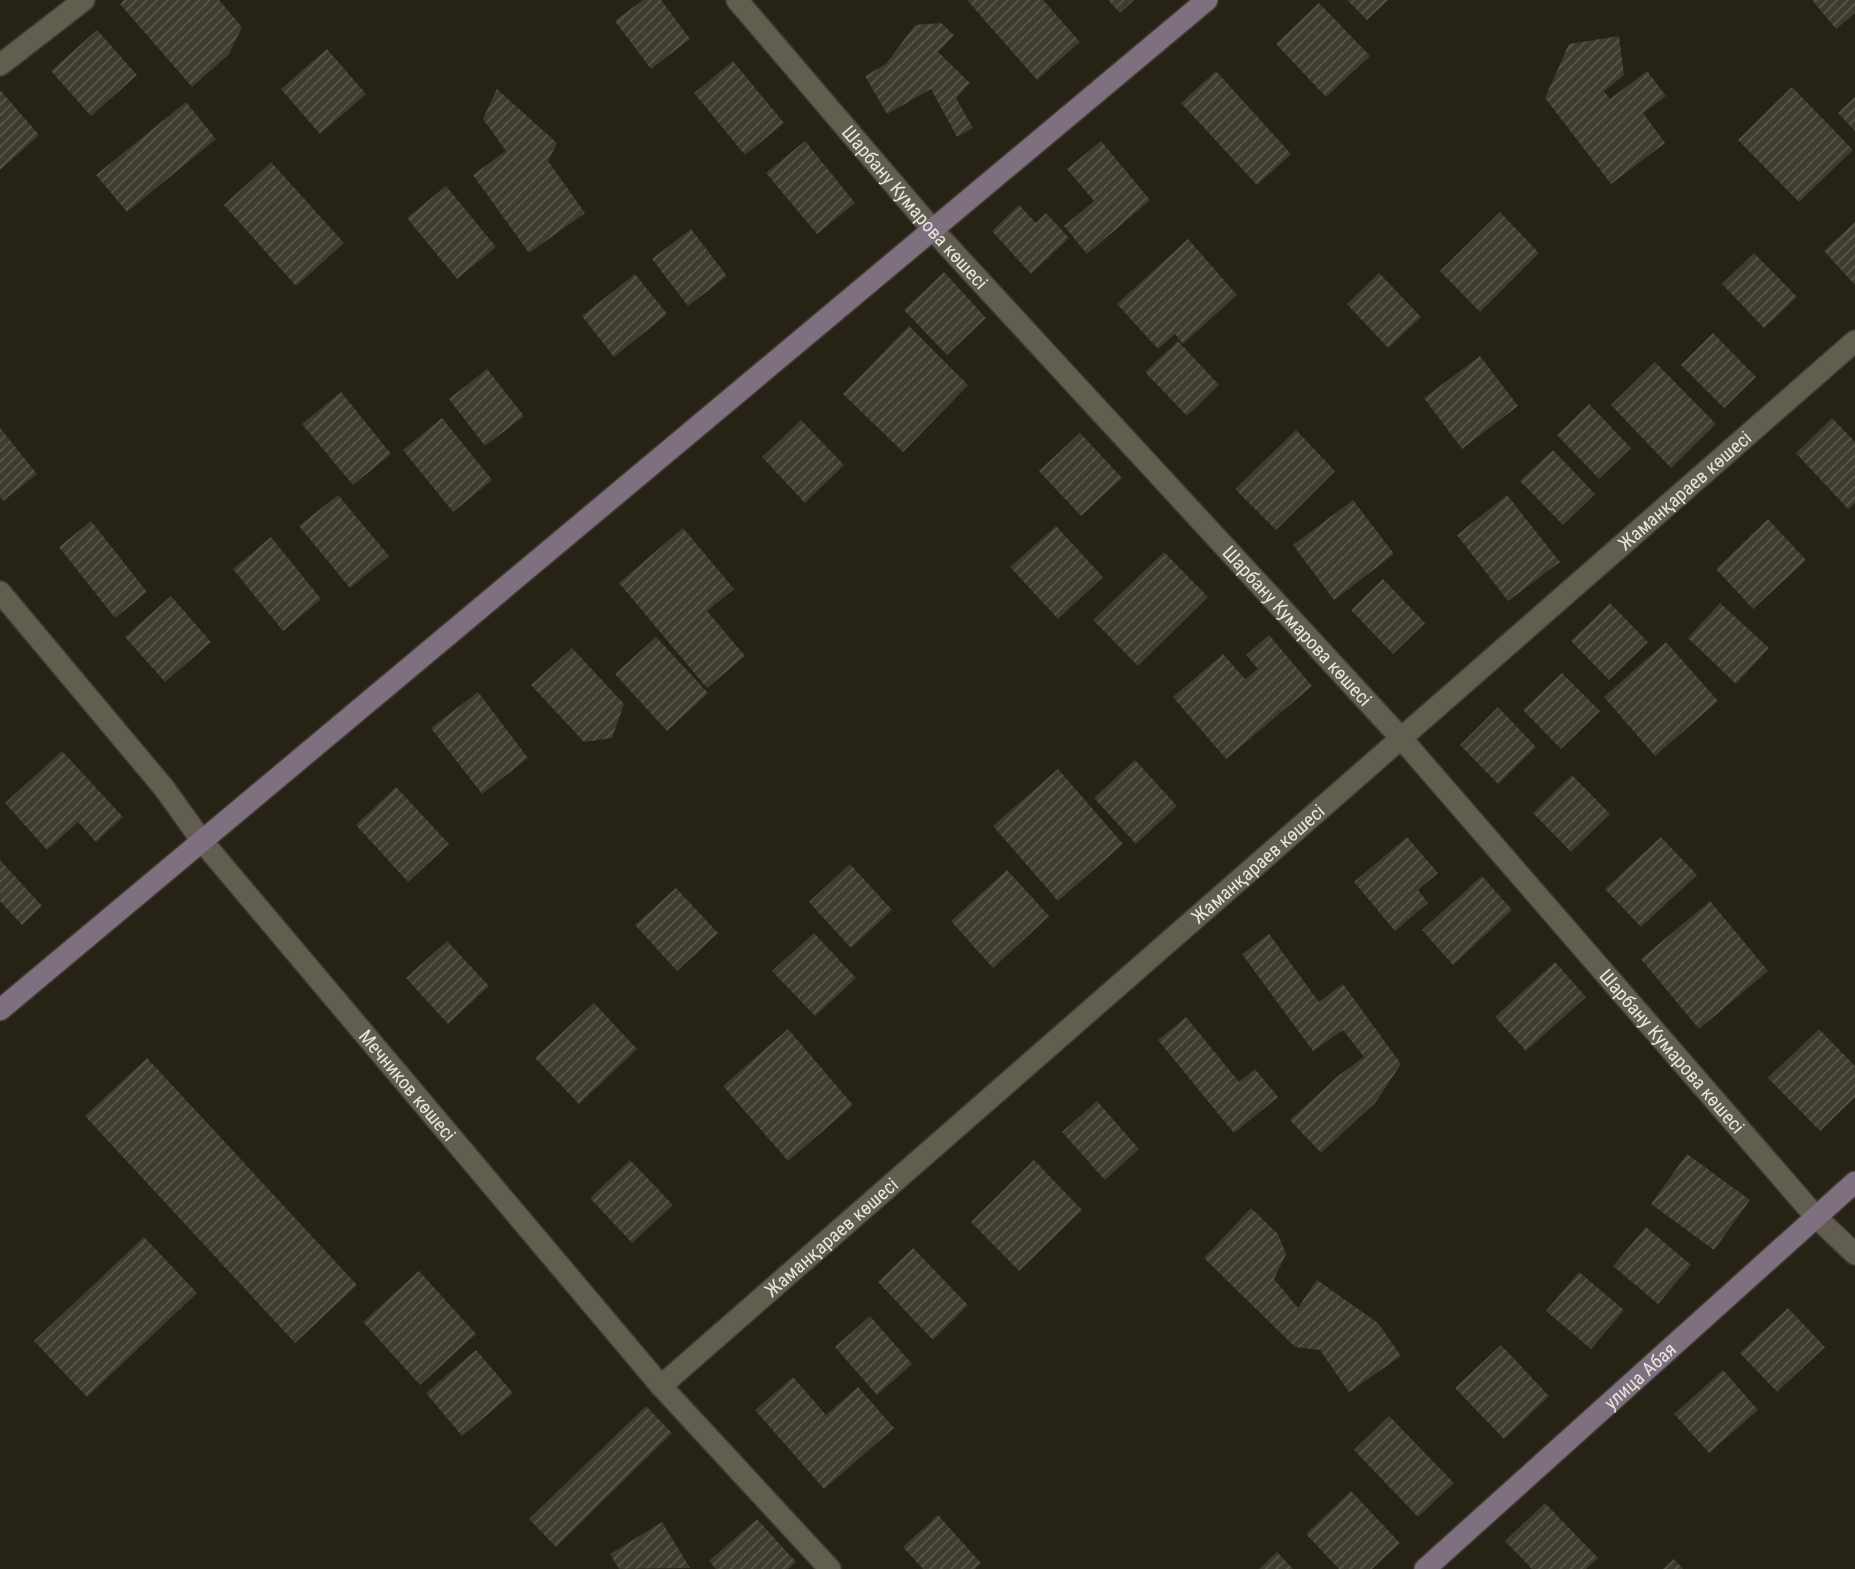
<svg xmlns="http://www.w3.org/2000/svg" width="1855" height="1569" font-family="'Roboto Condensed',sans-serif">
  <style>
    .building { fill: url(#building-hatch) }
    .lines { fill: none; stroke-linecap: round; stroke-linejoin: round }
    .street-casing { stroke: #3f3c33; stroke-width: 24 }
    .secondary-casing { stroke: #3f3c33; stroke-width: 24 }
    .street { stroke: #615e50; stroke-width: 21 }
    .secondary { stroke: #7e707e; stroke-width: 21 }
    .labels { text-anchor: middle; stroke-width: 7; stroke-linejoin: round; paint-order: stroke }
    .street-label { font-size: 19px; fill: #e7e5dd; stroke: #1c1a0d }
  </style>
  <defs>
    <pattern id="building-hatch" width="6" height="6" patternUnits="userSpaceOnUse" patternTransform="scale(1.75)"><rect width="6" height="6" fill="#3e3c2e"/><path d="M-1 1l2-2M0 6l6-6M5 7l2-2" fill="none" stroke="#5a584c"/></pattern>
  </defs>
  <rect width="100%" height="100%" fill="#262316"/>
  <g class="building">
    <polygon points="124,0 219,0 242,27 229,54 192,87 120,4"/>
    <polygon points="643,0 661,0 690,39 651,69 615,21"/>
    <polygon points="967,0 1043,0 1080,42 1037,80"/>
    <polygon points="1108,0 1134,0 1120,13"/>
    <polygon points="1347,0 1388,0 1367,20"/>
    <polygon points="1812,0 1855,0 1855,13 1836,29"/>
    <polygon points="1319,3 1370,56 1326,97 1276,44"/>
    <polygon points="941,23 954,35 938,52 970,83 956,98 973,128 957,137 931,89 887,114 865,76 886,64 915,25"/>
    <polygon points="97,30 137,75 91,116 51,71"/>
    <polygon points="1619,36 1624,75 1604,91 1610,99 1647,71 1666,96 1643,113 1665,143 1611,184 1545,98 1569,44"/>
    <polygon points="327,49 366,94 320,134 281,89"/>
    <polygon points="733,61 784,123 745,155 694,93"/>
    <polygon points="1216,71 1291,154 1257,185 1181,103"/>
    <polygon points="1792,87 1853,150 1799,202 1738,140"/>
    <polygon points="497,89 557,143 548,161 585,213 529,253 473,175 506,151 483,119"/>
    <polygon points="0,90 39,135 0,170"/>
    <polygon points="1855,97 1855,131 1838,113"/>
    <polygon points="186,102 216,139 127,212 96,175"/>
    <polygon points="805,141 855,203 817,234 766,173"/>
    <polygon points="1101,141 1150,200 1087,254 1064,226 1094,201 1067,169"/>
    <polygon points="271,162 344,243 296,286 224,205"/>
    <polygon points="446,186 496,247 457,279 407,218"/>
    <polygon points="1019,205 1036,223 1046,213 1069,238 1031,274 992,231"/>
    <polygon points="1500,212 1539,253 1480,312 1440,271"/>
    <polygon points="1855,222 1855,285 1824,251"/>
    <polygon points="691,229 727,276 688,306 652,259"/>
    <polygon points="1188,239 1237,295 1183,344 1175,334 1158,349 1117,304"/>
    <polygon points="1754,253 1797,297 1764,328 1722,284"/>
    <polygon points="944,272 986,318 947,355 904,310"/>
    <polygon points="1379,273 1421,317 1388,348 1347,304"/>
    <polygon points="635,274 667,314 614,357 582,316"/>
    <polygon points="909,326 968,385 903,452 843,394"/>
    <polygon points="1713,333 1756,377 1724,408 1681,365"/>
    <polygon points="1178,341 1219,385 1187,416 1145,372"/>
    <polygon points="1480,356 1518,406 1462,449 1424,398"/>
    <polygon points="1655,362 1716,424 1671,468 1611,405"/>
    <polygon points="487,369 524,416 485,446 449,399"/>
    <polygon points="341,392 391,454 353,485 302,424"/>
    <polygon points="1589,404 1631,448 1599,479 1557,435"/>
    <polygon points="442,418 492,480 453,512 403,450"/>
    <polygon points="1832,418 1855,442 1855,503 1848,509 1796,453"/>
    <polygon points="801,420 844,465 805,503 762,457"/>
    <polygon points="0,428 37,474 3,501 0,497"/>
    <polygon points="1296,430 1335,471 1276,530 1235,489"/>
    <polygon points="1080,433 1122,478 1081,516 1039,471"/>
    <polygon points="1553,450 1595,494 1563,525 1520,481"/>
    <polygon points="338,495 389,556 350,588 299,526"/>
    <polygon points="1507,495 1560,562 1508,601 1457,535"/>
    <polygon points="1353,500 1394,554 1334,600 1293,545"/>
    <polygon points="1768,519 1806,560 1753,609 1716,569"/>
    <polygon points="91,521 147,592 115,618 59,547"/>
    <polygon points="1056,526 1103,577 1058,619 1010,567"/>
    <polygon points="683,528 734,589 707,611 745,656 707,688 619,583"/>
    <polygon points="271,537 321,599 283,631 233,569"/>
    <polygon points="1164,552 1208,597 1138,666 1093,620"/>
    <polygon points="1383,579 1425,623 1393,654 1351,610"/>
    <polygon points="171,596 211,642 165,682 125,637"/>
    <polygon points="1610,603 1648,642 1609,680 1571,641"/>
    <polygon points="1720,603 1769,648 1736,684 1688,638"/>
    <polygon points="1269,635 1312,686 1226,759 1173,697 1223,654 1245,679 1258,669 1246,655"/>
    <polygon points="656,637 708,693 667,731 615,674"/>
    <polygon points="1666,642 1718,701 1655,756 1604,697"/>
    <polygon points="572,648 624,704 612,738 584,742 531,685"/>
    <polygon points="1562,673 1600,711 1561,749 1523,710"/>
    <polygon points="478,692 528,758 482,794 431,728"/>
    <polygon points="1498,707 1536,747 1498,784 1460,745"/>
    <polygon points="62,751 123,817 96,842 78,822 47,850 5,803"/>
    <polygon points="1135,760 1177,806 1136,844 1094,798"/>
    <polygon points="1058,769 1123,844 1058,901 993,826"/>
    <polygon points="1572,775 1610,814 1571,852 1533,813"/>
    <polygon points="396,787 449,844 408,882 356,825"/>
    <polygon points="1407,837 1438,873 1418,890 1428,903 1395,931 1354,882"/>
    <polygon points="1661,837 1697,875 1641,927 1605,889"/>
    <polygon points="0,860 42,906 22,925 0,901"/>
    <polygon points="850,864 892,910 851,948 809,902"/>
    <polygon points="1007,870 1049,916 993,968 951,921"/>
    <polygon points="1482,876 1512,910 1453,965 1422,930"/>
    <polygon points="676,888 718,933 677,971 635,925"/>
    <polygon points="1710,901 1768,971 1699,1029 1641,959"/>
    <polygon points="814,933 856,978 815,1016 772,971"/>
    <polygon points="1269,934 1319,1002 1343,984 1401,1064 1376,1102 1321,1153 1290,1120 1338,1076 1364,1057 1343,1030 1313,1051 1242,954"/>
    <polygon points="447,941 489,986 448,1024 406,978"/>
    <polygon points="1555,962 1586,997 1526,1051 1495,1017"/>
    <polygon points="594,1003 637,1049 579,1104 535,1058"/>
    <polygon points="1186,1017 1239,1082 1255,1069 1278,1097 1234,1133 1158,1040"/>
    <polygon points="788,1029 853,1105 788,1161 723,1086"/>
    <polygon points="1819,1029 1855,1066 1855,1097 1820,1131 1768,1078"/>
    <polygon points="147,1058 357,1285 295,1343 85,1116"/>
    <polygon points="1097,1101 1139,1149 1105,1180 1062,1132"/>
    <polygon points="1687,1154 1750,1200 1714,1250 1651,1204"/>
    <polygon points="630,1160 673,1205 632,1243 590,1198"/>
    <polygon points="1034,1160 1082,1210 1019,1271 971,1222"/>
    <polygon points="1251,1208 1278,1234 1286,1254 1274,1279 1298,1308 1317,1280 1378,1323 1401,1356 1349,1392 1320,1350 1295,1347 1204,1258"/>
    <polygon points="1646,1227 1691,1265 1658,1304 1613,1266"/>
    <polygon points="144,1237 197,1293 87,1397 34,1341"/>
    <polygon points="913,1248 968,1305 933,1340 878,1282"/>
    <polygon points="419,1271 476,1334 420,1385 363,1322"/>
    <polygon points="1579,1272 1624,1310 1591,1349 1546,1311"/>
    <polygon points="1788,1308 1825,1347 1777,1392 1740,1353"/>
    <polygon points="870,1316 912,1364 877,1395 835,1347"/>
    <polygon points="1501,1345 1549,1396 1504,1439 1455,1388"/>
    <polygon points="476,1350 513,1393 462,1436 426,1393"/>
    <polygon points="1723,1370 1758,1410 1709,1453 1674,1414"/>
    <polygon points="793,1377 826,1415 858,1387 894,1428 824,1489 755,1410"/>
    <polygon points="646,1406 672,1433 556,1547 529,1519"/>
    <polygon points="1389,1416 1454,1483 1418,1517 1354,1450"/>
    <polygon points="1351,1491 1400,1543 1372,1569 1339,1569 1306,1534"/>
    <polygon points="1545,1503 1598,1558 1586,1569 1532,1569 1505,1541"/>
    <polygon points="938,1515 981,1563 975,1569 923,1569 903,1547"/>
    <polygon points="757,1519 796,1562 788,1569 716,1569 709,1561"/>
    <polygon points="662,1522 690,1568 619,1569 610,1554"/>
    <polygon points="1277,1552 1293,1569 1259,1569"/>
    <polygon points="1674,1559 1683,1569 1663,1569"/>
  </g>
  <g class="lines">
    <defs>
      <g id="street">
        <path id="s1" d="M 737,0 L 933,230 L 1401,738 L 1816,1217 L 1855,1254"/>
        <polyline points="0,65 84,0"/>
        <path id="s2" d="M 0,592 L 164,788 L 202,841 L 661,1386 L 830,1569"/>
        <path id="s3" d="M 661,1386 L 1855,341"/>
      </g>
      <g id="secondary">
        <polyline points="0,1010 1207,0"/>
        <path id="s4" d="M 1425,1569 L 1855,1182"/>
      </g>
    </defs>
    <use href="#street" class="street-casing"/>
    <use href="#secondary" class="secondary-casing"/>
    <use href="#street" class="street"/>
    <use href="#secondary" class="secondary"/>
  </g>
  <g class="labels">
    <g class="street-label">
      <text dy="7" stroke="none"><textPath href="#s1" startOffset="273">Шарбану Кумарова көшесі</textPath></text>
      <text dy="7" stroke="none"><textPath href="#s3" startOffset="1360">Жаманқараев көшесі</textPath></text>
      <text dy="7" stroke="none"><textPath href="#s1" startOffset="840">Шарбану Кумарова көшесі</textPath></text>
      <text dy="7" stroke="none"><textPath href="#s3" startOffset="793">Жаманқараев көшесі</textPath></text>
      <text dy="7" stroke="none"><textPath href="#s1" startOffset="1407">Шарбану Кумарова көшесі</textPath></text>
      <text dy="7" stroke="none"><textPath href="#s2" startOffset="640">Мечников көшесі</textPath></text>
      <text dy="7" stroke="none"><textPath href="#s3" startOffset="226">Жаманқараев көшесі</textPath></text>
      <text dy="7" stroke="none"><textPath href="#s4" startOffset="289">улица Абая</textPath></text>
    </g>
  </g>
</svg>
